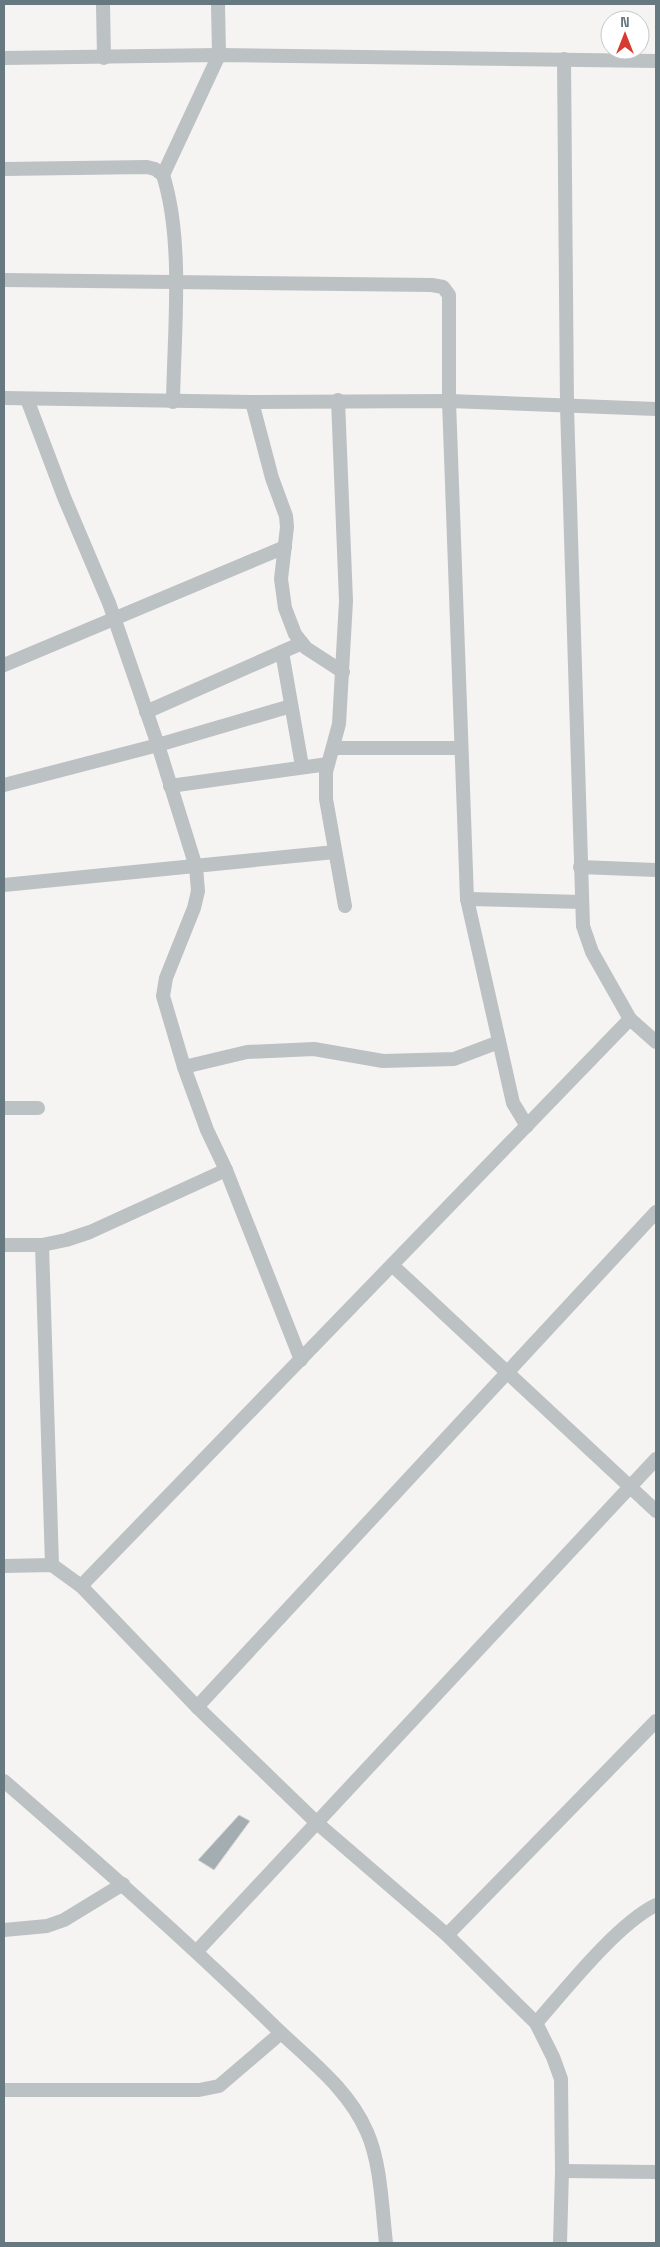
<svg xmlns="http://www.w3.org/2000/svg" width="660" height="2247" font-family="'Space Grotesk',sans-serif">
  <style>
    .building { fill: #a4adb1; stroke: #d6d6d4 }
    .lines { fill: none; stroke-linecap: round; stroke-linejoin: round }
    .minor { stroke: #bcc1c3; stroke-width: 14 }
  </style>
  <rect width="100%" height="100%" fill="#f5f4f2"/>
  <polygon class="building" points="239,1815 250,1821 214,1870 198,1860"/>
  <g class="lines">
    <g class="minor">
      <polyline points="103,4 104,58"/>
      <polyline points="4,58 219,55 656,61"/>
      <polyline points="564,59 567,407 583,926 592,952 630,1019 656,1042"/>
      <path d="M 4,169 L 147,167 L 155,169 L 163,175 C 184,241 174,332 173,402"/>
      <polyline points="163,175 219,55 218,4"/>
      <polyline points="4,280 432,285 443,287 449,295 449,401 467,899 513,1103 527,1126"/>
      <polyline points="4,398 252,402 449,401 656,409"/>
      <polyline points="27,399 64,497 109,603 158,745 196,867 198,891 194,908 166,978 163,996 184,1067 207,1130 226,1170 301,1360"/>
      <polyline points="338,400 346,601 339,724 326,772 326,799 345,906"/>
      <polyline points="252,402 272,478 286,516 287,527 281,579 285,608 295,634 306,648 343,672"/>
      <polyline points="282,652 302,766"/>
      <polyline points="4,665 285,547"/>
      <polyline points="146,712 302,643"/>
      <polyline points="333,748 461,748"/>
      <polyline points="4,785 158,745 291,706"/>
      <polyline points="170,786 328,764"/>
      <polyline points="580,867 656,870"/>
      <polyline points="4,885 335,852"/>
      <polyline points="467,899 582,902"/>
      <polyline points="184,1067 247,1052 314,1049 383,1061 454,1059 499,1042"/>
      <polyline points="4,1108 38,1108"/>
      <polyline points="4,1245 42,1245 66,1240 90,1232 226,1170"/>
      <polyline points="42,1245 52,1565"/>
      <polyline points="392,1265 656,1511"/>
      <polyline points="4,1566 52,1565 81,1586 197,1707 317,1823 447,1935 536,2023 553,2057 561,2079 562,2171 560,2243"/>
      <polyline points="81,1586 630,1019"/>
      <polyline points="197,1707 656,1212"/>
      <path d="M 4,1781 C 96,1861 188,1942 275,2027 C 309,2060 348,2088 367,2132 C 381,2163 382,2209 386,2243"/>
      <polyline points="4,1930 47,1926 64,1920 123,1884"/>
      <polyline points="447,1935 656,1721"/>
      <polyline points="197,1951 656,1459"/>
      <path d="M 536,2023 C 566,1989 617,1924 656,1905"/>
      <polyline points="4,2090 199,2090 219,2086 281,2033"/>
      <polyline points="562,2171 656,2172"/>
    </g>
  </g>
  <rect width="660" height="2247" fill="none" stroke="#667981" stroke-width="10"/>
  <g transform="translate(625 35)"><circle r="24" fill="#ffffff" stroke="#c2c9cd"/>
  <path d="M0-4L9 19L0 12L-9 19Z" fill="#d63a30"/>
  <text y="-8" font-size="14" font-weight="bold" text-anchor="middle" fill="#667981">N</text>
  </g>
</svg>
